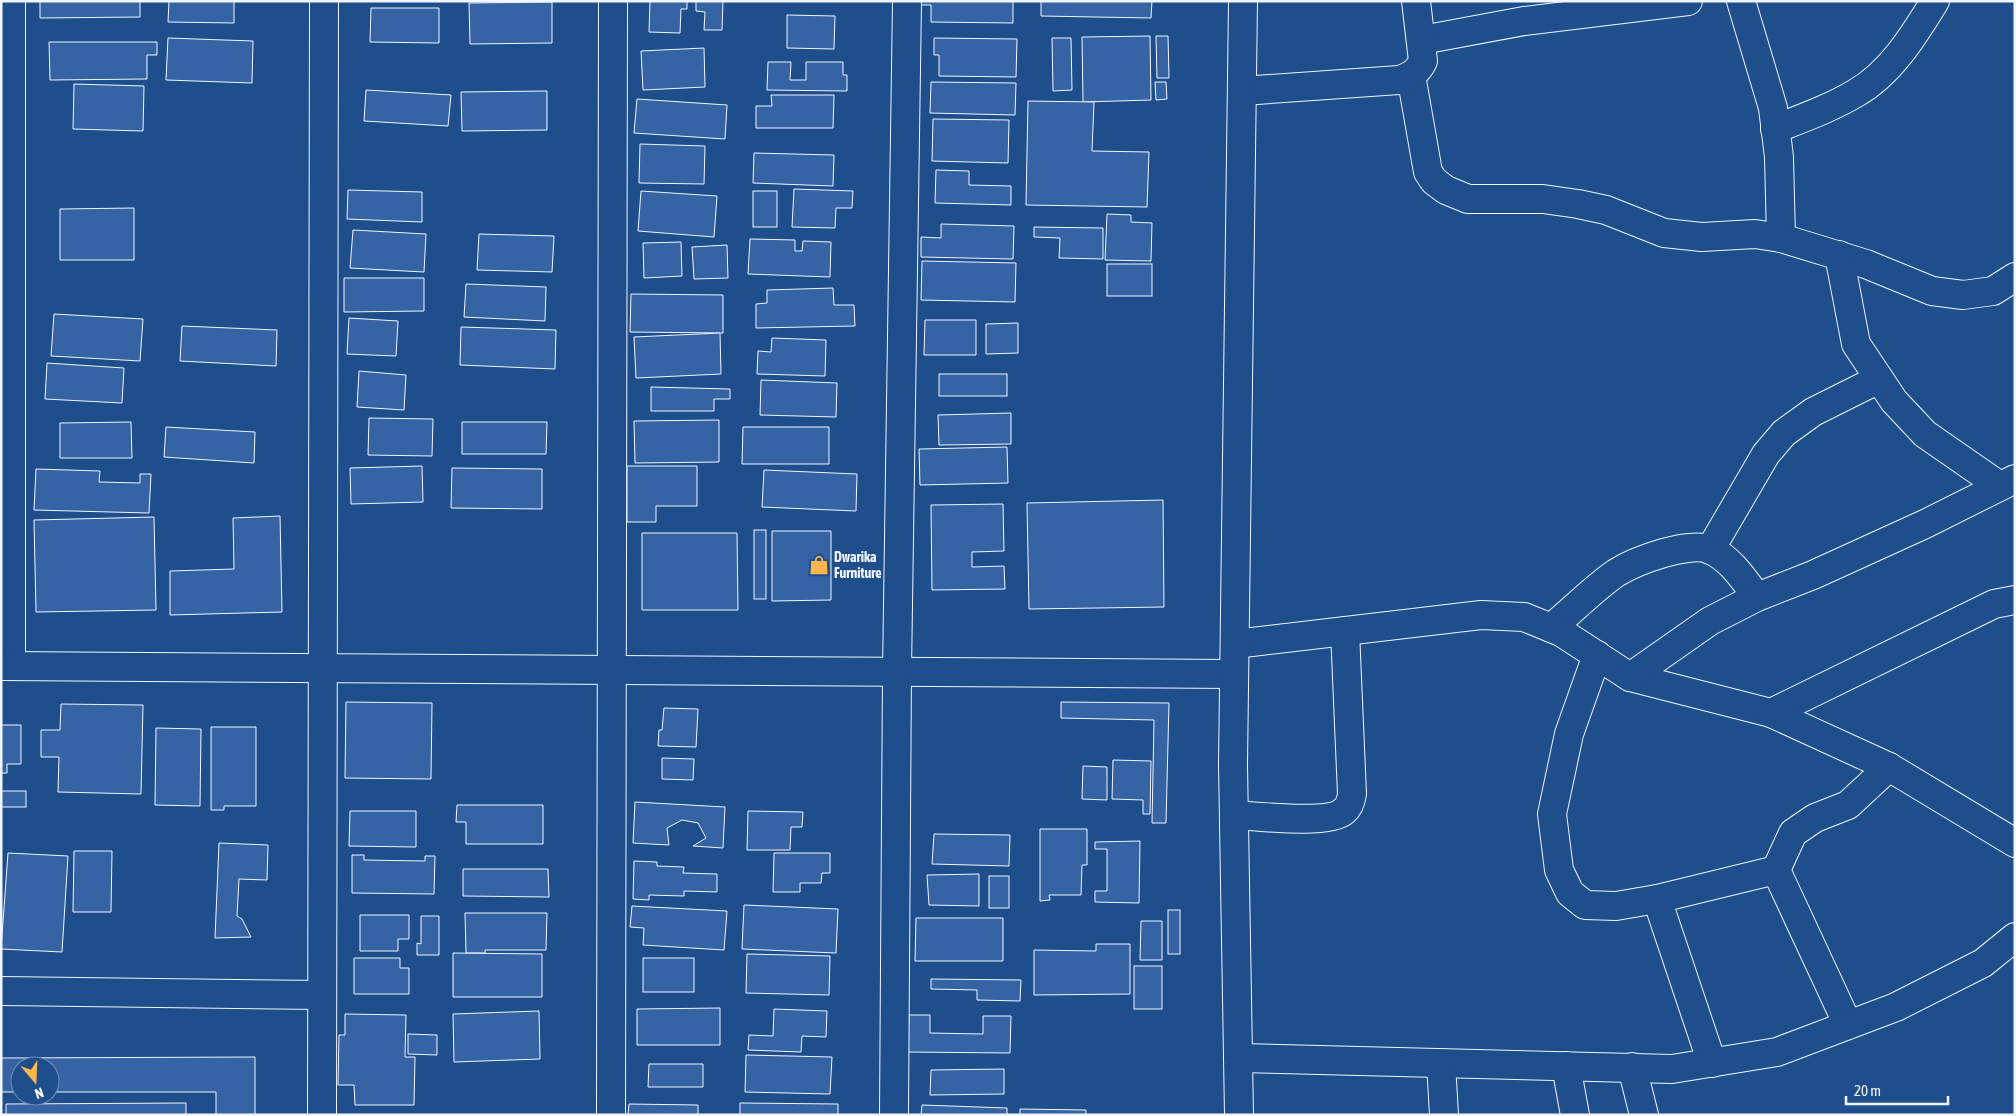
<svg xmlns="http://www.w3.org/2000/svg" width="2016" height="1116" font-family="'Asap Condensed',sans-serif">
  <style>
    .building { fill: #3563a3; stroke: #f2f6ff }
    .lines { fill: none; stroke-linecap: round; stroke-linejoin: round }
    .minor-casing { stroke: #f2f6ff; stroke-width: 30 }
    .minor { stroke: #1f4e8c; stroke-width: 28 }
    .labels { text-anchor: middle; stroke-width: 4; stroke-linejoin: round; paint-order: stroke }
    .poi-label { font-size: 14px; font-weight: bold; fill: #f2f6ff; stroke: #1f4e8c; text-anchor: start }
  </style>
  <rect width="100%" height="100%" fill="#1f4e8c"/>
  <g class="building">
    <polygon points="40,1 140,1 140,17 40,18"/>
    <polygon points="169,1 234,1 234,23 168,22"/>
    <polygon points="650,1 687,1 687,9 681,9 680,33 649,32"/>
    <polygon points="696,1 723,1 722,30 704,30 705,12 696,11"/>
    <polygon points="921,1 1013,1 1013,23 931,22 931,5 921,5"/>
    <polygon points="1041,1 1152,1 1151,18 1041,16"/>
    <polygon points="552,2 552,43 470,44 469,3"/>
    <polygon points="371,8 439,8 439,43 370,42"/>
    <polygon points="787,15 835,16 834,49 787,48"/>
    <polygon points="1150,36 1151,100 1083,102 1082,37"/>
    <polygon points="1156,36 1168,36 1169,78 1157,78"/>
    <polygon points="168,38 253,41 252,83 166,80"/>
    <polygon points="934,38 1017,39 1016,77 939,76 939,55 934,55"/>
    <polygon points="1052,38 1071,38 1072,90 1053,91"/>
    <polygon points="49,42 157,42 157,55 147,55 147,79 50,80"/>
    <polygon points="704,48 705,87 643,90 641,51"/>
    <polygon points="768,62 791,62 790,80 806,80 806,62 843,62 843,75 847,75 847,91 767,90"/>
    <polygon points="931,82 1016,83 1015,115 930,113"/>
    <polygon points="1155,82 1166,82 1167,99 1156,100"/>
    <polygon points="74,84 144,86 143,131 73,129"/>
    <polygon points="366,90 451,95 448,126 364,121"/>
    <polygon points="547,91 547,130 462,131 461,92"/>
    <polygon points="771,95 834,95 833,128 756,128 756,106 772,106"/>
    <polygon points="637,99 727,105 725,139 634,133"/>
    <polygon points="1028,101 1094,102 1092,151 1149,152 1147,207 1026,205"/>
    <polygon points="933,119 1009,120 1008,163 932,161"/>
    <polygon points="640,144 705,146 704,184 639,183"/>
    <polygon points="754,153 834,155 833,186 753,183"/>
    <polygon points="936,170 969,171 969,185 1011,186 1011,205 935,203"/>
    <polygon points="794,189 853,191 852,208 836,208 835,228 792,227"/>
    <polygon points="348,190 422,192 422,222 347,219"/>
    <polygon points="641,191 717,196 714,237 638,231"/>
    <rect x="753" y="191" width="24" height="36"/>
    <polygon points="134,208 134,260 60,260 60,209"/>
    <polygon points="1107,214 1131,215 1131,222 1152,223 1151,261 1105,260"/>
    <polygon points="941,224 1014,226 1013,259 921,257 921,237 941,238"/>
    <polygon points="1034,227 1103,228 1103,259 1059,258 1060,238 1034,237"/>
    <polygon points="353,230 426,234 424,272 350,268"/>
    <polygon points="479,234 554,236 552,272 477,270"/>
    <polygon points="750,239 795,240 795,251 802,251 803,241 831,242 830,277 748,274"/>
    <polygon points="681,242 682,276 644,278 643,243"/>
    <polygon points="727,245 728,278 694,279 692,247"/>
    <polygon points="922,261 1016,263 1015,302 921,300"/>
    <rect x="1107" y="264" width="45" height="32"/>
    <polygon points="344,278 424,278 424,311 344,312"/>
    <polygon points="466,284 546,287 545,321 464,317"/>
    <polygon points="833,288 834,305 854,305 855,326 756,328 756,304 767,303 767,290"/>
    <polygon points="631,294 723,295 723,333 630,332"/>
    <polygon points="54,314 143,319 140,361 51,356"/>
    <polygon points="349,318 398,321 396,356 347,354"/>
    <polygon points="925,320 976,320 976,355 924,355"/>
    <polygon points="1018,323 1018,353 986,354 986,324"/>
    <polygon points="182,326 277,330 276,366 180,361"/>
    <polygon points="461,327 556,330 555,369 460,365"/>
    <polygon points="720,333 721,374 636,378 634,337"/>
    <polygon points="772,338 826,340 825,376 757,374 758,351 771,352"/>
    <polygon points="47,363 124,368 122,403 45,399"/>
    <polygon points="359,371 406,375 404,410 357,407"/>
    <rect x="939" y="374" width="68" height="22"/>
    <polygon points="761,380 837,383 836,417 760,415"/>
    <polygon points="651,387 730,389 730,399 714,399 714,411 651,411"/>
    <polygon points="1011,413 1011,444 939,445 938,415"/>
    <polygon points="369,418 433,419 432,456 368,455"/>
    <polygon points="719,420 719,462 635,463 634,421"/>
    <polygon points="131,422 132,458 60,458 60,423"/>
    <polygon points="462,422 547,422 546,454 462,454"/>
    <polygon points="166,427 255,432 254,463 164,457"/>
    <polygon points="743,427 829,427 829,464 742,464"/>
    <polygon points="1007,447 1008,483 920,485 919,449"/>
    <polygon points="422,466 423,502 351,504 350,468"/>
    <polygon points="627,466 697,466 697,506 656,506 656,522 627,522"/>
    <polygon points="452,468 542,469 542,509 451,508"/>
    <polygon points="36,469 100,471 99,482 140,483 140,474 151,474 149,513 34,510"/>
    <polygon points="764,470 857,474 856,511 762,507"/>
    <polygon points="1163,500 1164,607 1029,609 1027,503"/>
    <polygon points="1003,504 1004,551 972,552 972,567 1004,566 1005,589 932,590 931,505"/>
    <polygon points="280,516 282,612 170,615 170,571 234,569 233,518"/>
    <polygon points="154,517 156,610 36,612 34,520"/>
    <rect x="754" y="530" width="12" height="69"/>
    <polygon points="772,531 831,531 831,600 772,601"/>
    <polygon points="642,533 737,533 738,610 642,610"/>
    <polygon points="346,702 432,703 431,779 345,778"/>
    <polygon points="1061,702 1169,703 1166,823 1152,823 1154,720 1061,718"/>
    <polygon points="61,704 143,705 141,794 58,792 59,757 41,757 41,730 60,730"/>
    <polygon points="664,708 698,709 696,747 658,746 659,730 662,730"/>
    <polygon points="1,725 21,725 21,764 7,764 7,773 1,773"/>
    <polygon points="211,727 256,727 256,806 224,806 224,810 211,810"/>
    <polygon points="156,728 201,729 200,806 155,805"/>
    <polygon points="662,758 694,759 693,780 662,779"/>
    <polygon points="1113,760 1151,761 1150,814 1143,814 1143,800 1112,799"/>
    <polygon points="1083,766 1107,767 1107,800 1082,799"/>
    <rect x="1" y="791" width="25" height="16"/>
    <polygon points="635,802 725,807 723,848 693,846 706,838 698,823 682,820 667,828 669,845 633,843"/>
    <polygon points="457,805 543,805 543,844 466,844 466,822 456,822"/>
    <polygon points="350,811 416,811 416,847 349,846"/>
    <polygon points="748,811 803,812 802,827 791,827 790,850 747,850"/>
    <polygon points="1040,829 1087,829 1087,865 1082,865 1081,895 1049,895 1050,900 1040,901"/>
    <polygon points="934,834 1010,835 1009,866 932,864"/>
    <polygon points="1140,841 1139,903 1095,902 1095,891 1107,891 1107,849 1095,849 1095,842"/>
    <polygon points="219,843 268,845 267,880 239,879 237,916 242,919 251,937 215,938"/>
    <polygon points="74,851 112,851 111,912 73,912"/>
    <polygon points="8,853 68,856 62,952 1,949"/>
    <polygon points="774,853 830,853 830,873 822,873 821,883 800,883 800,892 773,892"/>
    <polygon points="352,855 364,855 364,860 425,861 425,856 435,856 434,894 352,893"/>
    <polygon points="634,861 657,862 657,866 684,867 683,873 717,874 717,892 684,891 684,896 649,895 649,900 633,899"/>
    <polygon points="463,869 548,869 549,897 463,896"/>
    <polygon points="979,874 979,906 929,905 927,875"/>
    <rect x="989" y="876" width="20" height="32"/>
    <polygon points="744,905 838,909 836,953 742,949"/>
    <polygon points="632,906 727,911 724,950 643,945 644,928 630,927"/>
    <rect x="1168" y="910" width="12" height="44"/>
    <polygon points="465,913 547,913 546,950 485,950 485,953 466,953"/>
    <polygon points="360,915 409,915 409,939 398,939 398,951 360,951"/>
    <polygon points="421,916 439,916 439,955 417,955 417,943 421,944"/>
    <polygon points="916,918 1003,918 1003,961 915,961"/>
    <polygon points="1141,921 1162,921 1162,960 1140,960"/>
    <polygon points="1096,944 1130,944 1130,994 1034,995 1034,950 1096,951"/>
    <polygon points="453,953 542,954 542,997 453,997"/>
    <polygon points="747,954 830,956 829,995 746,993"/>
    <polygon points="354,958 400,958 400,968 409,968 409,994 354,994"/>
    <rect x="643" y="958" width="51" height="34"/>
    <rect x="1134" y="966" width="28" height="43"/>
    <polygon points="931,979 1021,980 1020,1001 977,1000 977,990 931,989"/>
    <polygon points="720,1008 720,1045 637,1045 637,1009"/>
    <polygon points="774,1009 827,1011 826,1037 802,1036 801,1052 748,1050 749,1035 773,1036"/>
    <polygon points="539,1011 540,1059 454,1062 453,1014"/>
    <polygon points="345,1014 406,1015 405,1057 415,1057 414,1105 355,1105 354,1085 338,1085 339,1035 345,1035"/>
    <polygon points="909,1015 930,1015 930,1033 983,1034 983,1016 1011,1016 1010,1053 908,1052"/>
    <polygon points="408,1034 437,1035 437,1055 408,1054"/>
    <polygon points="746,1055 832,1057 830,1094 745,1092"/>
    <polygon points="255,1057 255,1115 216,1115 216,1092 50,1092 50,1066 20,1066 20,1092 1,1092 1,1058"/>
    <polygon points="649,1064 703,1064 703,1087 648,1087"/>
    <polygon points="1004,1069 1004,1094 930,1095 931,1070"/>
    <polygon points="186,1103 186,1115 6,1115 6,1104"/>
    <polygon points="740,1103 838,1104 838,1115 740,1115"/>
    <polygon points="629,1104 698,1105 698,1115 628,1115"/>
    <polygon points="922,1105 1007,1108 1007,1115 921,1115"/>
    <polygon points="1020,1109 1086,1110 1086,1115 1020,1115"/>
  </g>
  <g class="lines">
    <defs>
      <g id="minor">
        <polyline points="11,1 11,666"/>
        <polyline points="1741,1 1773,108 1779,157 1781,238"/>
        <polyline points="1422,40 1524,21 1688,1"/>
        <polyline points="1411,75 1428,172 1434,181 1446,190 1468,199 1543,199 1578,204 1606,210 1664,233 1702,237 1755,234 1781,238 1866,264 1932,291 1963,295 1993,291 2015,277"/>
        <path d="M 1242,91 L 1399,80 C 1411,76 1417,73 1423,61 L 1416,1"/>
        <path d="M 1775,129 C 1803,118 1831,108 1856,93 C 1891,73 1914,35 1935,1"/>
        <polyline points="1839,255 1856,344 1894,401 1925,434 2000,486"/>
        <polyline points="1710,550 1766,454 1784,433 1813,412 1879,379"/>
        <path d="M 1551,628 C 1573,610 1593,589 1616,573 C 1635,561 1690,540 1711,550 C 1732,560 1744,580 1757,597"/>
        <polyline points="1235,644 1481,615 1524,617 1561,632 1630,677 1771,713 1994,604 2015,600"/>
        <polyline points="1597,655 1569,734 1552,814 1559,870 1570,893 1585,905 1616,906 1657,899 1776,870"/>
        <polyline points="1,666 1234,674"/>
        <polyline points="1630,677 1710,621 1757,597 1813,575 1925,524 2015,479"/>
        <polyline points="1771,713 1889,767 2015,843"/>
        <path d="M 1234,815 C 1256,816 1329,825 1344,811 C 1349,807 1351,801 1352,794 L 1345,631"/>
        <polyline points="1657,899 1712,1063"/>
        <polyline points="1,991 322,995"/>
        <polyline points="1848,1025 1776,870 1793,833 1815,818 1848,805 1889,767"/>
        <polyline points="1238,1058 1672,1069 1777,1052 1896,1007 1983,963 2015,937"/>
        <polyline points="1441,1063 1444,1115"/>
        <polyline points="1566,1066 1575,1115"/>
        <polyline points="1632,1067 1644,1115"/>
        <polyline points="322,1115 324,1"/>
        <polyline points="611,1115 613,1"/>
        <polyline points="894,1115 897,672 907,1"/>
        <polyline points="1239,1115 1233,765 1243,1"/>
      </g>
    </defs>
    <use href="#minor" class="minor-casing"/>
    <use href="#minor" class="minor"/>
  </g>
  <defs>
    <symbol id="shop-bare" viewBox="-9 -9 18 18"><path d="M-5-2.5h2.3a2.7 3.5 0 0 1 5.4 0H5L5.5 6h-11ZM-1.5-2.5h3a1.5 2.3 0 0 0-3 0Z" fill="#ffb74d" stroke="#1f4e8c" stroke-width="2.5" paint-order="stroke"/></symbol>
  </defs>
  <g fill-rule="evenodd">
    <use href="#shop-bare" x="805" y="551" width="28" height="28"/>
  </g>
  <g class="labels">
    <g class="poi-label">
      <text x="834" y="562">Dwarika<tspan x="834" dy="16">Furniture</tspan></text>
    </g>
  </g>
  <rect width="2016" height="1116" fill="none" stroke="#f2f6ff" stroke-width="5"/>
  <g transform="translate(35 1081) rotate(161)"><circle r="24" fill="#1f4e8c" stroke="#7391ba"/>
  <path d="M0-4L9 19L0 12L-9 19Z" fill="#ffb74d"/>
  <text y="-8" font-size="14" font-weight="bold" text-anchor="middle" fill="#f2f6ff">N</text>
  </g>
  <path d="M1846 1096v8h102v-8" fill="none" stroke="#f2f6ff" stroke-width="2.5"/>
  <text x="1854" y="1096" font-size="15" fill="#f2f6ff" stroke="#1f4e8c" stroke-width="4" paint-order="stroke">20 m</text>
</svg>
